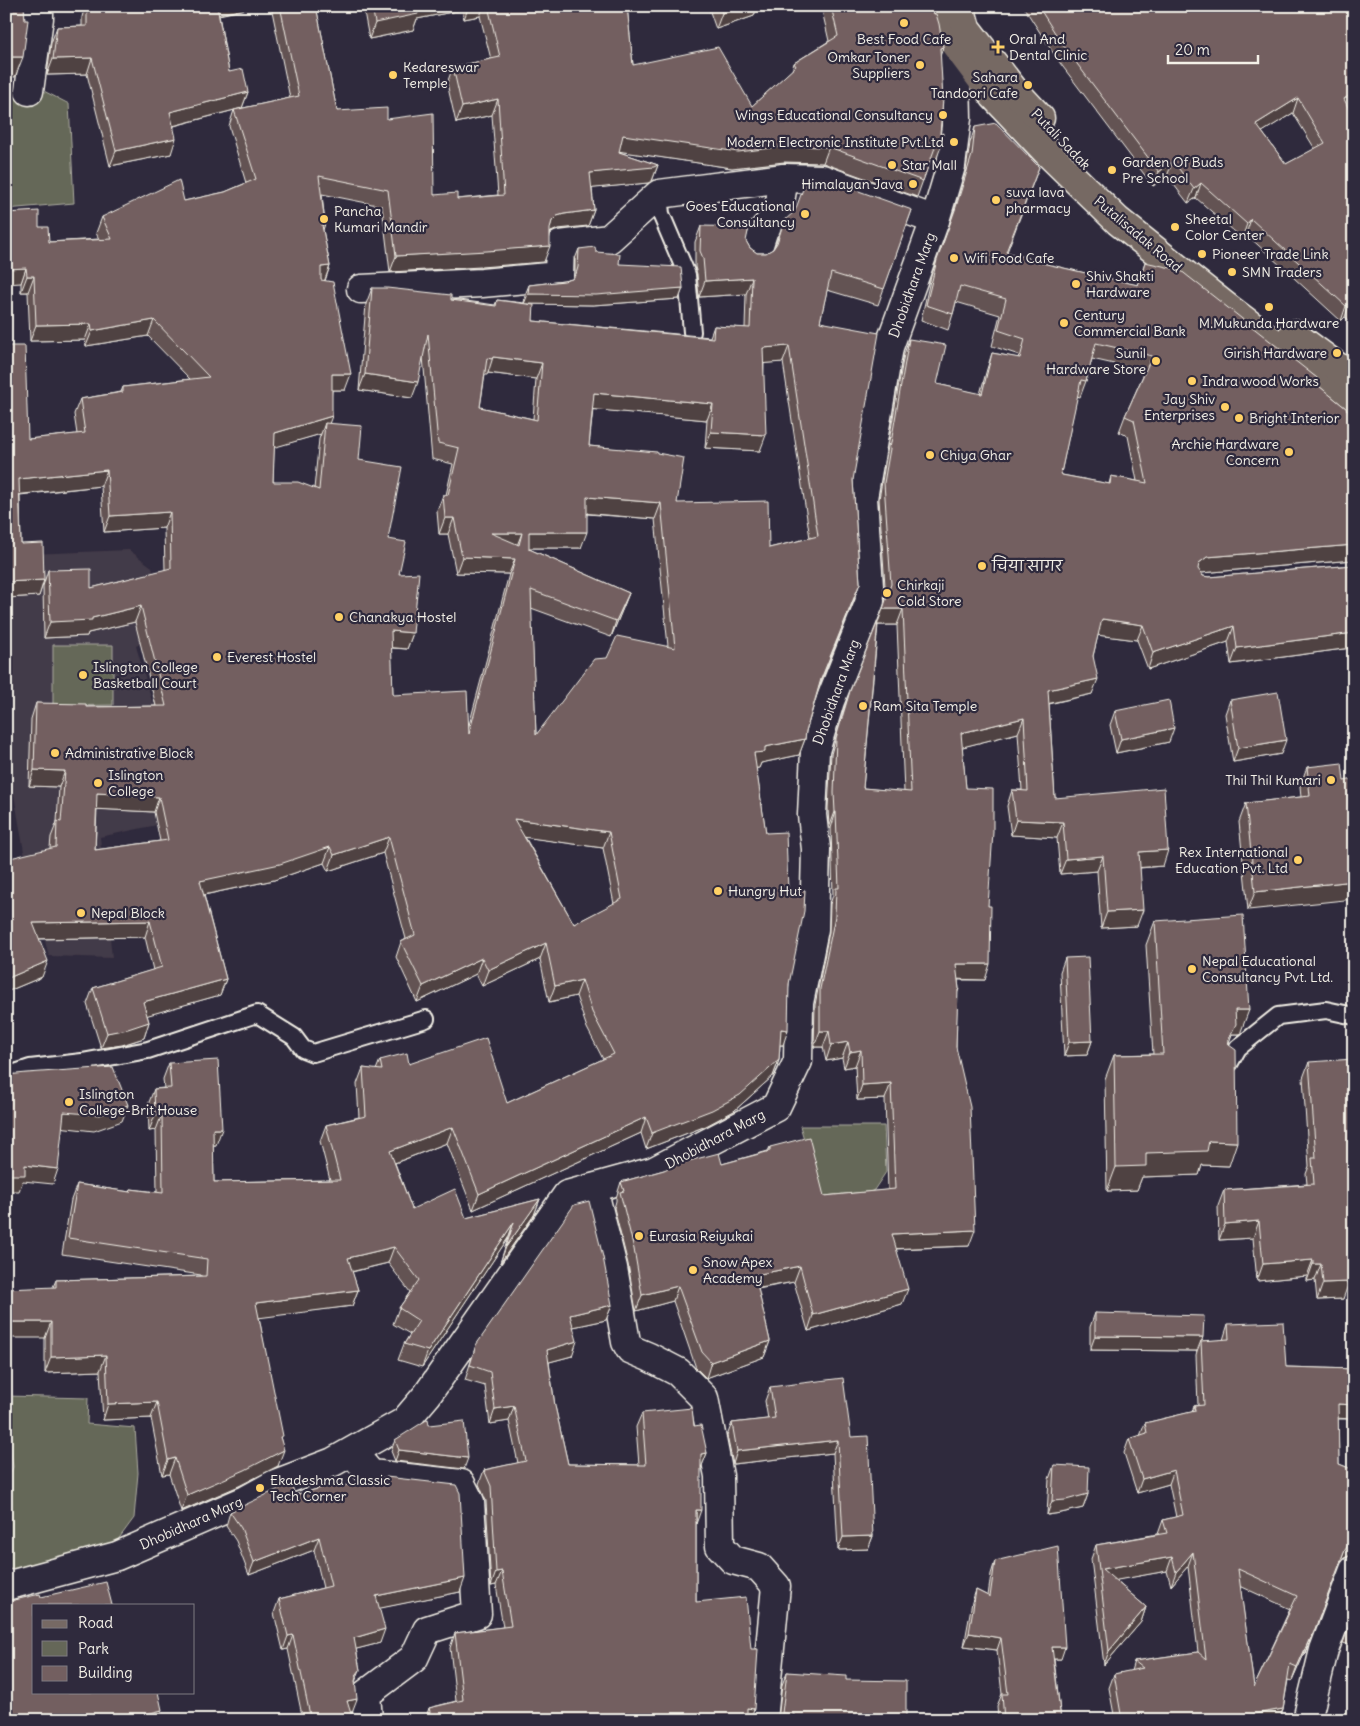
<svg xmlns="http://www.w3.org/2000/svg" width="1360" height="1726" font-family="Delius,'Playpen Sans Deva',sans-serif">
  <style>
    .built { fill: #433a48 }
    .green { fill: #656758; stroke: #acaca0 }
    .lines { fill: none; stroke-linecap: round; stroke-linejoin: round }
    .service-casing { stroke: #f4f1e8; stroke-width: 20 }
    .minor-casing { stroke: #f4f1e8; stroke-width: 31 }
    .primary-casing { stroke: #f4f1e8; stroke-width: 31 }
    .service { stroke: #2f2a3d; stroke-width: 16 }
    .minor { stroke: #2f2a3d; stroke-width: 28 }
    .primary { stroke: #766964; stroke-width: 28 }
    .wall { fill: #635253; stroke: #f4f1e8; fill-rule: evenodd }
    .shaded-wall { fill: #504243; stroke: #f4f1e8 }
    .building { fill: #735f60; stroke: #f4f1e8; fill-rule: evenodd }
    .poi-dot { fill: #ffd166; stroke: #2f2a3d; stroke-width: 2 }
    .labels { text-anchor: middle; stroke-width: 4.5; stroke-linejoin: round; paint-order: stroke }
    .poi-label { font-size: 14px; fill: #f4f1e8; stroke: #2f2a3d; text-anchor: start }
    .street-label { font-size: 14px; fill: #f4f1e8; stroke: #2f2a3d }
  </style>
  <rect width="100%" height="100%" fill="#2f2a3d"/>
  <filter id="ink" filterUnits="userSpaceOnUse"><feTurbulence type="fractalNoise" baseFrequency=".02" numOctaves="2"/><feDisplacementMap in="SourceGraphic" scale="10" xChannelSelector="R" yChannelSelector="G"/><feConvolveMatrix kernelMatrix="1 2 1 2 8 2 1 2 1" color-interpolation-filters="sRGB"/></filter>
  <g filter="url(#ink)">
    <polygon class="built" points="129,550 152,567 165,633 136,646 152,701 169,709 190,818 100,837 112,958 49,956 29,880 6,749 6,555"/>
    <g class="green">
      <polygon points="36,87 69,104 74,203 6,209 6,89"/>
      <polygon points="53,645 113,645 113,705 53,706"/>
      <polygon points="800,1126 884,1126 886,1172 874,1190 864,1195 823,1201"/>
      <polygon points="6,1396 88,1398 87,1424 135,1428 138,1473 134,1518 117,1541 6,1574 6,1507 11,1503 8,1479 13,1467 6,1415"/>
    </g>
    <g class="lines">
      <defs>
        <g id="service">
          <polyline points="659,194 661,214 687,275 692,332"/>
          <polyline points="1229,1064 1238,1048 1278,1016 1326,1010 1354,1016"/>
          <polyline points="6,1076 30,1068 82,1062 148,1050 257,1014 294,1037 303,1049 313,1053 426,1019"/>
        </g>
        <g id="minor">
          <polyline points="29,91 39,18 39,6"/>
          <polyline points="756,254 764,229 778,214 784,178"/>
          <polyline points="361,289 482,283 559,276 560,245 609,239 659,194 784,178 822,179 935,220"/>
          <polyline points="593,1188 613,1268 626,1342 630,1349 649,1357 678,1372 704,1398 719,1476 720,1546 733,1560 759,1567 776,1586 763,1720"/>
          <polyline points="352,1452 371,1474 461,1484 470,1502 477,1614 427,1630 414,1658 366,1694 368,1720"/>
          <polyline points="6,1586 117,1556 246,1500 275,1484 333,1462 404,1422 427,1395 567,1195 654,1171 776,1107 798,1061 799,1003 814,929 816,849 812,815 815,751 830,701 870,601 863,498 889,347 935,220 951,166 957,118 956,78 949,36"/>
          <polyline points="1307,1720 1324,1650 1354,1570"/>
        </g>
        <g id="primary">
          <polyline points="937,6 949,36 994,96 1046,151 1118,221 1225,306 1354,403"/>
          <polyline points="960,6 966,28 1013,89 1040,118"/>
          <polyline points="1293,334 1354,379"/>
        </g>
      </defs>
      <use href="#service" class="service-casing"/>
      <use href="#minor" class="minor-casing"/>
      <use href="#primary" class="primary-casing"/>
      <use href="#service" class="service"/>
      <use href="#minor" class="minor"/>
      <use href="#primary" class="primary"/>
    </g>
    <g class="wall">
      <polygon points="85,6 260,6 219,15 229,72 248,92 242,108 174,126 171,154 110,166 87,74 47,75 51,43 57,27 82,26 82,17"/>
      <path d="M 271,6 L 316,6 L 337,111 L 387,119 L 434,195 L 457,199 L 498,195 L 492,115 L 456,123 L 447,83 L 453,67 L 491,59 L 480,16 L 464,19 L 462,10 L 417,19 L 413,30 L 369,39 L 363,6 L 627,6 L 633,65 L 752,106 L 792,70 L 794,63 L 829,41 L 821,6 L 932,6 L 943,47 L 940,55 L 940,134 L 942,144 L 936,160 L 931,158 L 917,197 L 823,163 L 784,162 L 732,168 L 619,151 L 619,152 L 658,165 L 652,181 L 648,183 L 592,188 L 594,210 L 588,226 L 558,229 L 551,232 L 544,262 L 481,267 L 390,272 L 382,206 L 322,194 L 325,224 L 323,230 L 330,266 L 325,281 L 345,390 L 332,390 L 329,424 L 359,460 L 388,539 L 399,574 L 413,633 L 407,649 L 391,648 L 393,695 L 468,729 L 509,574 L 456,573 L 448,534 L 439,534 L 437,511 L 443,495 L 446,495 L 453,464 L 432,459 L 423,357 L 412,398 L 359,390 L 366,304 L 372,288 L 495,305 L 497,300 L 524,303 L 525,295 L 529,285 L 564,281 L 572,279 L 575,275 L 575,259 L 579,249 L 596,252 L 619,264 L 683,288 L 679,299 L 593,305 L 531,304 L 533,321 L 710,337 L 714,326 L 745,328 L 746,294 L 699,297 L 697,274 L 695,267 L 695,242 L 701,226 L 746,241 L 750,248 L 757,253 L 766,253 L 773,249 L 775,245 L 784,221 L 912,210 L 878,305 L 827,290 L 820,322 L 853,480 L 860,583 L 820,685 L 806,731 L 805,739 L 799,755 L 761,763 L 759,768 L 756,768 L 789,984 L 783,1045 L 780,1045 L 779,1060 L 773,1076 L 734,1111 L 706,1126 L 646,1149 L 641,1133 L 473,1210 L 447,1143 L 395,1163 L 412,1209 L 466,1218 L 540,1199 L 534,1215 L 500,1263 L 508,1238 L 422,1367 L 398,1360 L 404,1344 L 410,1334 L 393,1324 L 399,1308 L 410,1292 L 388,1263 L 352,1272 L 358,1290 L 352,1306 L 259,1317 L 281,1441 L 278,1466 L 239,1486 L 181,1511 L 169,1474 L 162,1475 L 151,1418 L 103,1420 L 100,1371 L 45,1373 L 45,1338 L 53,1287 L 56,1280 L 201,1276 L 201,1275 L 62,1254 L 71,1200 L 77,1184 L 130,1192 L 131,1189 L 157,1192 L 156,1130 L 149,1131 L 148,1105 L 154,1089 L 164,1088 L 163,1079 L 169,1063 L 216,1145 L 213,1145 L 214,1182 L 330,1180 L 320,1141 L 326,1125 L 359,1117 L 357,1084 L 363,1068 L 376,1070 L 380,1060 L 409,1064 L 507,1103 L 603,1059 L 587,1028 L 576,996 L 549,1002 L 540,959 L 482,986 L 476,974 L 417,1002 L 396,957 L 401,942 L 406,939 L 383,853 L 328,871 L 324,863 L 274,880 L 204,895 L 226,979 L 220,995 L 147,1015 L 149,1022 L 144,1038 L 122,1045 L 101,1048 L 87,1004 L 93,988 L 153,970 L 145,937 L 39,939 L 42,977 L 6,992 L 50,848 L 51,837 L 57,822 L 59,787 L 29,786 L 31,719 L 36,703 L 86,707 L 156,706 L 135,622 L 88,633 L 87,636 L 44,638 L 43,586 L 48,570 L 91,588 L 165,570 L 164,528 L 104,532 L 101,486 L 20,495 L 21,544 L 44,580 L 39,596 L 6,598 L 6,346 L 28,439 L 77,434 L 74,414 L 80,399 L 121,392 L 123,387 L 190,379 L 148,336 L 86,346 L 85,340 L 30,341 L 28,292 L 21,292 L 21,283 L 39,227 L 49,242 L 99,239 L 96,233 L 102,217 L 184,201 L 225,192 L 246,183 L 229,126 L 234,110 L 290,98 ZM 783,362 L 810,538 L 769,548 L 677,503 L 657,453 L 589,446 L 593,409 L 707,420 L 705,448 L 760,451 L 764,363 ZM 488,373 L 536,379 L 533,419 L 480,407 L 485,375 L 487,375 ZM 321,434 L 319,439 L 314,489 L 273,482 L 274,447 ZM 587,514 L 655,519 L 668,646 L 607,658 L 536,735 L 531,608 L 611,637 L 623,608 L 629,593 L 529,549 L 529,548 L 581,548 ZM 97,809 L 154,812 L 160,841 L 95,850 ZM 525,837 L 603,848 L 614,904 L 574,924 Z"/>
      <polygon points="708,6 757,6 754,16 716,29"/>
      <path d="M 1023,6 L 1354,6 L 1354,104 L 1348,107 L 1354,119 L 1354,324 L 1345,317 L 1341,321 L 1246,234 L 1242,238 L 1196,198 L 1188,203 L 1167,176 L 1153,186 L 1057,59 ZM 1293,113 L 1315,149 L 1286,164 L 1262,132 Z"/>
      <path d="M 975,127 L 1039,167 L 1007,252 L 1029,260 L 1137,285 L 1145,262 L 1317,378 L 1315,383 L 1347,409 L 1347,410 L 1354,416 L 1354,560 L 1201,573 L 1203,576 L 1209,577 L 1354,565 L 1354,653 L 1351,653 L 1351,648 L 1231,664 L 1228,642 L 1148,669 L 1137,640 L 1098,635 L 1093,656 L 1092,694 L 1049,704 L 1055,798 L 1163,866 L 1140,868 L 1137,926 L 1101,928 L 1097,871 L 1060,874 L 1057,838 L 1011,835 L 1007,806 L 1012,790 L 1022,790 L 1018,733 L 962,747 L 966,788 L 988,906 L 985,980 L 958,980 L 959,989 L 957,994 L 956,1047 L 969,1246 L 896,1249 L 902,1304 L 808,1331 L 794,1282 L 758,1289 L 770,1341 L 764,1357 L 706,1378 L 696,1368 L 673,1301 L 636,1311 L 628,1264 L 614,1208 L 616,1201 L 616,1198 L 621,1182 L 664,1170 L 722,1164 L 768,1151 L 770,1147 L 824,1196 L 888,1190 L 885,1099 L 857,1100 L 855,1066 L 844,1068 L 842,1058 L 826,1061 L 823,1047 L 814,1047 L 815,1005 L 829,932 L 830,904 L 833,895 L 831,828 L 829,828 L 828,808 L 831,754 L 845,706 L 878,622 L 886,600 L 879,499 L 904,354 L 909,339 L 937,384 L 980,394 L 987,369 L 992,353 L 1018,358 L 1019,355 L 992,346 L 1000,315 L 956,302 L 953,314 L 948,330 L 921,320 L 931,276 L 950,225 L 966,170 L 970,143 ZM 1092,359 L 1145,371 L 1125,416 L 1119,432 L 1128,436 L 1137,481 L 1111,476 L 1109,484 L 1062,475 L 1061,473 L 1077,396 L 1080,397 L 1086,381 ZM 878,625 L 897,625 L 904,792 L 863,788 Z"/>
      <polygon points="1230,700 1281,754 1233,762 1225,714"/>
      <polygon points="1115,711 1169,742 1116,753 1110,725"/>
      <polygon points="1307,767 1344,781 1248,910 1239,822 1246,803 1301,797 1300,786"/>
      <polygon points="1155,921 1240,1034 1232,1034 1229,1042 1229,1166 1202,1165 1199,1175 1142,1177 1137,1190 1107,1191 1105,1079 1114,1055 1153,1054 1146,945"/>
      <polygon points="1065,958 1092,1041 1087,1055 1064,1056 1060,972"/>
      <polygon points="1309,1062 1350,1203 1343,1299 1317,1300 1315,1280 1307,1281 1307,1276 1257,1281 1253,1238 1219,1240 1218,1206 1224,1190 1307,1184 1306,1174 1309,1166 1303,1078"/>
      <polygon points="612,1305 606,1320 573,1327 572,1356 549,1362 555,1406 568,1464 639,1465 636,1427 642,1413 694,1426 707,1453 701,1468 696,1524 696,1602 750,1720 425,1720 429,1708 456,1701 450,1648 455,1633 503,1627 496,1585 491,1586 486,1501 479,1484 484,1470 518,1463 509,1421 490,1424 485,1386 465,1380 476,1345"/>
      <path d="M 1095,1313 L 1202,1341 L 1223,1340 L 1228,1324 L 1286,1367 L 1354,1369 L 1354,1419 L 1338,1419 L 1339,1464 L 1354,1470 L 1354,1555 L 1351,1555 L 1344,1558 L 1339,1565 L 1308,1649 L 1305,1655 L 1304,1654 L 1292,1681 L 1288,1680 L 1283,1709 L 1279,1720 L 1115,1720 L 1109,1688 L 1114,1674 L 1131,1671 L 1134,1661 L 1198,1652 L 1188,1566 L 1171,1586 L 1167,1571 L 1115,1580 L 1146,1607 L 1141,1622 L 1104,1665 L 1091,1559 L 1096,1545 L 1158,1534 L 1163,1520 L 1176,1517 L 1169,1484 L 1137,1493 L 1124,1453 L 1129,1439 L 1140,1436 L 1145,1423 L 1192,1412 L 1194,1406 L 1198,1405 L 1196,1355 L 1197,1351 L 1090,1350 L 1090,1327 ZM 1240,1586 L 1290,1609 L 1254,1687 Z"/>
      <polygon points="770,1387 851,1437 873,1536 868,1549 838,1550 833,1453 733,1464 727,1436 732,1423 768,1419 765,1401"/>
      <polygon points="429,1425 464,1469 395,1461 391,1451 395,1440"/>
      <polygon points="1054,1465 1088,1494 1083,1508 1061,1513 1047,1515 1049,1479"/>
      <polygon points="340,1483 339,1487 460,1592 379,1608 380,1643 356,1649 360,1670 355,1682 352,1712 351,1713 353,1720 303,1720 288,1649 283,1650 274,1613 279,1599 323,1588 314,1550 249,1575 236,1541 226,1526 230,1512"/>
      <polygon points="995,1561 1061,1659 1054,1659 1061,1720 998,1720 997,1706 1002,1694 997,1650 964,1646 972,1602 976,1590 988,1596 991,1574"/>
      <polygon points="1354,1615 1354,1646 1343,1643"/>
      <polygon points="787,1672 846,1680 906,1720 778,1720 782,1685"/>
    </g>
    <g class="shaded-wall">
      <polygon points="214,6 260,6 210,16"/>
      <polygon points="415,6 464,6 462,10 417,19 413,30 369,39 375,23"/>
      <polygon points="469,6 484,6 480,16 464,19"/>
      <polygon points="741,6 757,6 754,16 716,29 722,13"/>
      <polygon points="943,47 938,63 940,48"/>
      <polygon points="6,57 23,57 15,77 6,77"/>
      <polygon points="92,58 87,74 47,75 53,59"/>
      <polygon points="248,92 242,108 165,128 170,112"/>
      <polygon points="1354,92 1354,104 1338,113 1344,99"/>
      <polygon points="1298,98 1293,113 1251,139 1256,124"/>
      <polygon points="498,99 492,115 456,123 462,107"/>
      <polygon points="623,135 790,146 829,147 823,163 784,162 732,168 617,151"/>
      <polygon points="176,138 171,154 110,166 116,151"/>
      <polygon points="1173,161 1167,176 1153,186 1159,172"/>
      <polygon points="658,165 652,181 648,183 585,189 590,173"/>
      <polygon points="1201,183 1196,198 1188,203 1194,189"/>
      <polygon points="594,210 588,226 558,229 551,232 547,237 552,221 557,216 564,214"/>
      <polygon points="1251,219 1246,234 1242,238 1247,224"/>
      <polygon points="550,246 544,262 481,267 390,272 396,256"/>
      <polygon points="330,266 324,282 315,283 321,267"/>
      <polygon points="26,268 21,283 6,284 6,269"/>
      <polygon points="27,276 34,276 28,292 21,292"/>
      <polygon points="752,278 746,294 699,297 705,281"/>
      <polygon points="683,288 679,299 593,305 524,304 528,294"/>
      <polygon points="1350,302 1345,317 1341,321 1346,306"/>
      <polygon points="154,320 148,336 86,346 92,331"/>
      <polygon points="91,324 85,340 30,341 36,325"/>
      <polygon points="789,346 783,362 758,364 763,348"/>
      <polygon points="493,357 542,363 536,379 488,373"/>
      <polygon points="332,374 351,374 345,390 326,390"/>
      <polygon points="365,374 418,382 412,398 359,390"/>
      <polygon points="594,393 713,404 707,420 588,409"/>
      <polygon points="332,416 326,432 325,423 321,434 269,449 275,433"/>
      <polygon points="711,432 766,435 760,451 705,448"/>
      <polygon points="107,470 101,486 14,495 19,479"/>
      <polygon points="587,497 661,503 655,519 581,513"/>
      <polygon points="170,512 164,528 104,532 110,516"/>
      <polygon points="445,518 454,518 448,534 439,534"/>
      <polygon points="529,532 587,532 581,548 523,548"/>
      <polygon points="491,533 522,533 516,548"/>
      <polygon points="1354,545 1353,560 1201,573 1193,578 1199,563 1207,557"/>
      <polygon points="462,557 515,559 509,574 456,573"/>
      <polygon points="44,580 39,596 6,598 6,582"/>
      <polygon points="860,583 854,598 815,695 821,679"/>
      <polygon points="629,593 623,608 611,637 616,621"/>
      <polygon points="141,606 135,622 88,633 87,636 44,638 50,622 92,618"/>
      <polygon points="883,609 903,609 897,625 877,625"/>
      <polygon points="1102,619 1143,625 1137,640 1096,635"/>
      <polygon points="1234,626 1228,642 1148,669 1153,653"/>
      <polygon points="391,631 413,633 407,649 385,647"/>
      <polygon points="1354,633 1354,640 1351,648 1231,664 1237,648"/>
      <polygon points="1354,646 1354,653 1351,653"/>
      <polygon points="1098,679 1092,694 1042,705 1048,690"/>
      <polygon points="1024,718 1018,733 955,749 961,733"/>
      <polygon points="1174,728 1169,742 1116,753 1121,739"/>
      <polygon points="805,739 799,755 761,763 759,768 748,769 754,753 765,747"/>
      <polygon points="1286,740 1281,754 1233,762 1238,748"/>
      <polygon points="34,770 65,771 59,787 29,786"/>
      <polygon points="97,793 159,797 154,812 92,809"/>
      <polygon points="835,812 836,812 831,828 829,828"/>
      <polygon points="514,819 609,832 603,848 508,835"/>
      <polygon points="1016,820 1063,822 1057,838 1011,835"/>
      <polygon points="389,837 383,853 328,871 334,855"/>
      <polygon points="330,847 324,863 274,880 194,897 200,881"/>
      <polygon points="1168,850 1163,866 1134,868 1139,852"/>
      <polygon points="1103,856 1097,871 1060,874 1066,859"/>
      <polygon points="1354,881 1354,899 1248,910 1255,892"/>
      <polygon points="1143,910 1137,926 1101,928 1107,912"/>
      <polygon points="150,921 145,937 27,939 33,923"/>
      <polygon points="546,943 540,959 482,986 488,970"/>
      <polygon points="482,958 476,974 417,1002 423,986"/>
      <polygon points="48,961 42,977 6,992 6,979"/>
      <polygon points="956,964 990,964 985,980 950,979"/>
      <polygon points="226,979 220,995 138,1018 143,1002"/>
      <polygon points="582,980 576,996 549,1002 555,986"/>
      <polygon points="1235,1010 1249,1010 1240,1034 1232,1034 1227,1048 1219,1064"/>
      <polygon points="149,1022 144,1038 122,1045 101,1048 107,1033"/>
      <polygon points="781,1029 788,1030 783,1045 776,1045"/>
      <polygon points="820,1031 829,1031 823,1047 814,1047"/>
      <polygon points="1092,1041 1087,1055 1064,1056 1069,1042"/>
      <polygon points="848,1042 842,1058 826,1061 831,1045"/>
      <polygon points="861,1050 855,1066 844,1068 850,1052"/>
      <polygon points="779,1060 773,1076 734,1111 706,1126 646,1149 652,1133"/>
      <polygon points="891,1083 885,1099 857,1100 862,1085"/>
      <polygon points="128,1105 122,1121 94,1131 58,1127 64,1112"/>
      <polygon points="162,1114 156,1130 149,1131 155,1115"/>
      <polygon points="646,1117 641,1133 473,1210 479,1194"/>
      <polygon points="453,1127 447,1143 384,1167 390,1151"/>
      <polygon points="213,1129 222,1129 216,1145 207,1145"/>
      <polygon points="1209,1141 1237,1142 1229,1166 1202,1165 1199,1175 1142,1177 1137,1190 1107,1191 1116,1167 1146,1153"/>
      <polygon points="25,1165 58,1169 53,1184 23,1181 19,1191 6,1191 6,1175"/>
      <polygon points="1354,1186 1354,1203 1345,1203 1351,1187"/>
      <polygon points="540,1199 534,1215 500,1263 506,1247"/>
      <polygon points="1259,1221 1253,1238 1219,1240 1225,1224"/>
      <polygon points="514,1222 508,1238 422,1367 428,1351"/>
      <polygon points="975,1230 969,1246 886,1249 892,1234"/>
      <polygon points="394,1247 388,1263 342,1274 348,1258"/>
      <polygon points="1313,1260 1307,1276 1257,1281 1263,1264"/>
      <polygon points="1313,1264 1321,1264 1315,1280 1307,1281"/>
      <polygon points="800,1266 794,1282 749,1290 755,1275"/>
      <polygon points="1349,1282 1343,1299 1317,1300 1323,1283"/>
      <polygon points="678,1286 673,1301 636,1311 642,1295"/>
      <polygon points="908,1289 902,1304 808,1331 813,1315"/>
      <polygon points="358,1290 352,1306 250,1319 256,1303"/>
      <polygon points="612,1305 606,1320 564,1329 570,1315"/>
      <polygon points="6,1322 51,1322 45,1338 6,1338"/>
      <polygon points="1095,1336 1203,1337 1201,1343 1201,1341 1197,1351 1090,1350"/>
      <polygon points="577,1341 572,1356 542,1364 547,1350"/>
      <polygon points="770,1341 764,1357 706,1378 711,1362"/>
      <polygon points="106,1355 100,1371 45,1373 51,1357"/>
      <polygon points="157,1402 151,1418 103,1420 108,1404"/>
      <polygon points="1338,1404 1354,1405 1354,1419 1333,1418"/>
      <polygon points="514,1406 509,1421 490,1424 495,1409"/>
      <polygon points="838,1440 833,1453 733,1464 737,1451"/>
      <polygon points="284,1450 278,1466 239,1486 181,1511 187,1495"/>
      <polygon points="399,1450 468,1458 464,1469 395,1461"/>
      <polygon points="707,1453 701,1468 696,1468 701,1454"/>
      <polygon points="175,1458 169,1474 162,1475 168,1460"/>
      <polygon points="1174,1470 1169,1484 1137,1493 1142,1479"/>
      <polygon points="1088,1494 1083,1508 1061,1513 1047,1515 1052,1501"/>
      <polygon points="696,1510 701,1510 696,1524"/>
      <polygon points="873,1536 868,1549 838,1550 843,1537"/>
      <polygon points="319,1537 314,1550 249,1575 254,1562"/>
      <polygon points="1354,1542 1354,1555 1351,1555 1344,1558 1339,1565 1305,1655 1345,1550 1349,1544"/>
      <polygon points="1193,1552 1188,1566 1171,1586 1176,1572"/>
      <polygon points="1172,1557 1167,1571 1101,1583 1102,1569"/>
      <polygon points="502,1571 496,1585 491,1586 496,1572"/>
      <polygon points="465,1578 460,1592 371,1610 376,1596"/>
      <polygon points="1146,1607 1141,1622 1104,1665 1109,1651"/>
      <polygon points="385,1629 380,1643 349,1651 354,1638"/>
      <polygon points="969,1633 1001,1638 997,1650 964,1646"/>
      <polygon points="293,1635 288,1649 283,1650 288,1636"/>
      <polygon points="1309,1640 1304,1654 1292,1681 1297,1667"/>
      <polygon points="1052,1647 1065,1647 1061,1659 1048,1659"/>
      <polygon points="357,1699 352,1712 342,1714 347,1701"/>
      <polygon points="747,1708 754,1709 750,1720 743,1720"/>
      <polygon points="1283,1709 1279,1720 1216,1720"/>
      <polygon points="162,1710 159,1720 142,1720 143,1715"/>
      <polygon points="782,1713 794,1714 792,1720 779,1720"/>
    </g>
    <g class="building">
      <polygon points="6,6 24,6 25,20 28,20 23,57 6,57"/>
      <polygon points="87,6 217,6 229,72 243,69 248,92 170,112 176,138 116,151 92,58 53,59 57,27 87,26"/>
      <path d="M 280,6 L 316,6 L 337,111 L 387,108 L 387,119 L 433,113 L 434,195 L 457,193 L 457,199 L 504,195 L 498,99 L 462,107 L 453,67 L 500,57 L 488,6 L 627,6 L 633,65 L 718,47 L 752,106 L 796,66 L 794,63 L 838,36 L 831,6 L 932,6 L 934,14 L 936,14 L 939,24 L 943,47 L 940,48 L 943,99 L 940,134 L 943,133 L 942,144 L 937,142 L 923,181 L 829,147 L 790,146 L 738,152 L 623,135 L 619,152 L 658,165 L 654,167 L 590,173 L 594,210 L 564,214 L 557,216 L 552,221 L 550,228 L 550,246 L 487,251 L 396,256 L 388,190 L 319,176 L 325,224 L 322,225 L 330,266 L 321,267 L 321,280 L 333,282 L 351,374 L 332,374 L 332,416 L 275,433 L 273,482 L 298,482 L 319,490 L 325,423 L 362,426 L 359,460 L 402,467 L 388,539 L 406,542 L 399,574 L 419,573 L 413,633 L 391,631 L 393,695 L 467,691 L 469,734 L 515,559 L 462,557 L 454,518 L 445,518 L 443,495 L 448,495 L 459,448 L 438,443 L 428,334 L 418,382 L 365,374 L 372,288 L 387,288 L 451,295 L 451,300 L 496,306 L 497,300 L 534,305 L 533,321 L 713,338 L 714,326 L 750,328 L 752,278 L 705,281 L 703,258 L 700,251 L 701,226 L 749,227 L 746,241 L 750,248 L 757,253 L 766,253 L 773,249 L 777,243 L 784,221 L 795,211 L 807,178 L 825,179 L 912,210 L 884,289 L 831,273 L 820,322 L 879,333 L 853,480 L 860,583 L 821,679 L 806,731 L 805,739 L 765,747 L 765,752 L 754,753 L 766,833 L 786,832 L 788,891 L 805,890 L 804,911 L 789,984 L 788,1030 L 781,1029 L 779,1060 L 740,1095 L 712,1110 L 652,1133 L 646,1117 L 479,1194 L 453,1127 L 390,1151 L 412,1209 L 455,1189 L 466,1218 L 540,1199 L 506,1247 L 514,1222 L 428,1351 L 404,1344 L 419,1321 L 399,1308 L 419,1280 L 394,1247 L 348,1258 L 358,1290 L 256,1303 L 283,1436 L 280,1437 L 284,1450 L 245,1470 L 187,1495 L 175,1458 L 168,1460 L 157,1402 L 108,1404 L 106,1355 L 51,1357 L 51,1322 L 6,1322 L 6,1289 L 56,1287 L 56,1280 L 206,1276 L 207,1259 L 68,1238 L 77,1184 L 130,1192 L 131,1189 L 163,1193 L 162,1114 L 155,1115 L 154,1089 L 171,1088 L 169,1063 L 218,1060 L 222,1129 L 213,1129 L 214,1182 L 340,1180 L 326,1125 L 366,1116 L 363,1068 L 382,1070 L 380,1060 L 407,1053 L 409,1064 L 486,1038 L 507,1103 L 614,1054 L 592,1012 L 582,980 L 555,986 L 546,943 L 488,970 L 482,958 L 423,986 L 401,942 L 415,935 L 389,837 L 334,855 L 330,847 L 280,864 L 200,881 L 226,979 L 143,1002 L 149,1022 L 128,1029 L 107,1033 L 93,988 L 162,967 L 150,921 L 33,923 L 48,961 L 6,979 L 6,859 L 56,847 L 57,821 L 61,822 L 65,771 L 34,770 L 36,703 L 86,704 L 86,707 L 166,706 L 141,606 L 92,618 L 92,620 L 50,622 L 48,570 L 91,569 L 91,588 L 171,568 L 170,512 L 110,516 L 107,470 L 19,479 L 21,544 L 43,543 L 44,580 L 6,582 L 6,346 L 25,346 L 28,439 L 85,433 L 80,399 L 123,392 L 123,387 L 209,377 L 154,320 L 92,331 L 91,324 L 36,325 L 34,276 L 27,276 L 26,268 L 6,269 L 6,213 L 39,211 L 39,227 L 48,227 L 49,242 L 112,239 L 102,217 L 179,180 L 184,201 L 225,192 L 256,179 L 234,110 L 299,96 ZM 789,346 L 818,536 L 769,548 L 768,501 L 677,503 L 684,458 L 657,453 L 657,452 L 589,446 L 594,393 L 713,404 L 711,432 L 766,435 L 763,348 ZM 493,357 L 542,363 L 537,420 L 480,407 L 487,358 L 492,359 ZM 587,497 L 661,503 L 675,648 L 617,636 L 607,658 L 594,659 L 536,735 L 531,590 L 616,621 L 629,593 L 529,549 L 529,532 L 587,532 ZM 491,533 L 522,533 L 519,545 ZM 97,793 L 159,797 L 168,840 L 95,850 ZM 514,819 L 609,832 L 622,899 L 574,924 Z"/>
      <polygon points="372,6 417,6 418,14 375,23"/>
      <polygon points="719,6 741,6 722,13"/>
      <path d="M 1038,6 L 1354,6 L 1354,92 L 1344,99 L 1354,119 L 1354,305 L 1350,302 L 1346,306 L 1251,219 L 1247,224 L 1201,183 L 1194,189 L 1173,161 L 1159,172 L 1062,44 ZM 1298,98 L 1325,143 L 1286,164 L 1256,124 Z"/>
      <path d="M 996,123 L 1039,167 L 1006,252 L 1029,258 L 1029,260 L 1138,285 L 1145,262 L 1180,270 L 1317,378 L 1314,382 L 1347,409 L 1346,410 L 1354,416 L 1354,545 L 1207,557 L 1199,563 L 1198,569 L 1203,576 L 1209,577 L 1354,565 L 1354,633 L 1237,648 L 1234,626 L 1153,653 L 1143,625 L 1102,619 L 1093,656 L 1098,679 L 1048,690 L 1055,798 L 1164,788 L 1168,850 L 1139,852 L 1143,910 L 1107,912 L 1103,856 L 1066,859 L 1063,822 L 1016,820 L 1012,790 L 1028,791 L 1024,718 L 961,733 L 966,788 L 993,789 L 993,832 L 988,906 L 991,906 L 990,964 L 956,964 L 959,989 L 958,990 L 956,1047 L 970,1107 L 975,1230 L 892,1234 L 908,1289 L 813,1315 L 800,1266 L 755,1275 L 770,1341 L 711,1362 L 702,1352 L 678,1286 L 642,1295 L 634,1249 L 620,1192 L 624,1191 L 621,1182 L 664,1170 L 677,1164 L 719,1153 L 722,1164 L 770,1151 L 770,1147 L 809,1137 L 824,1196 L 895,1189 L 891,1083 L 862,1085 L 861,1050 L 850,1052 L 848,1042 L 831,1045 L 829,1031 L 820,1031 L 820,989 L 835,916 L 836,888 L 839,888 L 836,812 L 835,812 L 834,793 L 836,738 L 850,691 L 878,621 L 863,788 L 911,792 L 903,609 L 883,609 L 891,584 L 884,483 L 909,339 L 946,345 L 937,384 L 982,394 L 992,353 L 1020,358 L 1025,339 L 998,330 L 1006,299 L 960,286 L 953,314 L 926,305 L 937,260 L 955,210 L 972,155 L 975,127 ZM 1096,343 L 1152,356 L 1125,416 L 1134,420 L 1147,483 L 1111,476 L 1110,484 L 1062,475 L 1061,473 L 1081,380 L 1086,381 Z"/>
      <polygon points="595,247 596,252 620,254 619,264 681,267 683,288 596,295 528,294 529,285 564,281 572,279 576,274 578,267 579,249"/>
      <polygon points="1278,692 1286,740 1238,748 1230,700"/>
      <polygon points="1169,700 1174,728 1121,739 1115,711"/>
      <polygon points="1342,763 1344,781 1354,779 1354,881 1255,892 1246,803 1310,796 1307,767"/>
      <polygon points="1243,915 1249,1010 1235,1010 1236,1024 1228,1040 1229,1045 1236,1050 1237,1142 1209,1141 1207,1151 1146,1153 1146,1166 1116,1167 1114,1055 1163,1054 1155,921"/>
      <polygon points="1088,957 1092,1041 1069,1042 1065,958"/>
      <polygon points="1354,1059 1354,1186 1351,1187 1349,1282 1323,1283 1321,1264 1313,1264 1313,1260 1263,1264 1259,1221 1225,1224 1224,1190 1314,1184 1312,1158 1316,1158 1309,1062"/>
      <polygon points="113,1067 128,1105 100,1115 64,1112 58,1169 25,1165 25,1175 6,1175 6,1075 27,1073"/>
      <polygon points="589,1201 603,1257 612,1305 570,1315 577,1341 547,1350 555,1406 568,1464 646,1465 642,1413 692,1408 694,1426 701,1425 707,1453 701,1454 701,1510 696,1510 696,1602 746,1597 751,1649 758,1649 754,1709 747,1708 747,1720 432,1720 429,1708 463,1700 455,1633 511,1626 502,1571 496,1572 491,1486 484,1470 526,1461 514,1406 495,1409 490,1372 470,1365 476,1345 574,1205"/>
      <polygon points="1095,1313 1204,1316 1203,1337 1095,1336"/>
      <path d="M 1283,1322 L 1286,1367 L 1354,1369 L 1354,1405 L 1338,1404 L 1339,1464 L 1354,1470 L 1354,1542 L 1349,1544 L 1345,1550 L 1313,1634 L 1311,1641 L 1309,1640 L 1297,1667 L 1290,1664 L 1283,1709 L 1233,1718 L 1216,1720 L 1122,1720 L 1114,1674 L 1143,1668 L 1134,1661 L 1198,1652 L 1206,1659 L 1193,1552 L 1176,1572 L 1172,1557 L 1102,1569 L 1146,1607 L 1109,1651 L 1096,1545 L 1167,1533 L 1163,1520 L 1183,1515 L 1174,1470 L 1142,1479 L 1129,1439 L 1147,1433 L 1145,1423 L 1195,1411 L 1194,1406 L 1204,1405 L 1201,1341 L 1229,1339 L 1228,1324 ZM 1238,1569 L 1297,1596 L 1254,1687 Z"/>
      <polygon points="843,1378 851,1437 868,1436 873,1536 843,1537 838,1440 737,1451 732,1423 775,1418 770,1387"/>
      <polygon points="428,1419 429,1425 464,1421 468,1458 399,1450 395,1440"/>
      <polygon points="1054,1465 1089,1467 1088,1494 1066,1500 1052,1501"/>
      <polygon points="386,1477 456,1485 460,1493 465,1578 376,1596 385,1629 354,1638 360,1670 357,1674 355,1681 357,1699 347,1701 353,1720 311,1720 293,1635 288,1636 279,1599 331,1586 319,1537 254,1562 241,1528 230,1512 291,1483 295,1495 340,1483 337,1487"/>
      <polygon points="1058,1546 1065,1647 1052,1647 1061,1720 1004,1720 1002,1694 1008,1694 1001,1638 969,1633 976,1590 990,1597 995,1561"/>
      <polygon points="106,1582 112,1605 34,1605 34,1692 158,1692 162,1710 143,1715 144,1720 6,1720 6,1602 40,1594 41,1597"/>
      <polygon points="1354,1615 1354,1630 1349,1629"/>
      <polygon points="787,1672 846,1676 846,1680 906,1681 906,1720 795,1720 794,1714 782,1713"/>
    </g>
  </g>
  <g class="poi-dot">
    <circle cx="904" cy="23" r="5"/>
    <path d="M995.5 39.5h5v5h5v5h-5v5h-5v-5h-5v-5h5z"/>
    <circle cx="920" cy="65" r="5"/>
    <circle cx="393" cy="75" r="5"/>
    <circle cx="1028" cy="85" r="5"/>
    <circle cx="943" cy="115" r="5"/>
    <circle cx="954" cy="142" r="5"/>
    <circle cx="892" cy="165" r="5"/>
    <circle cx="1112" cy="170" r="5"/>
    <circle cx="913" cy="184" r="5"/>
    <circle cx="996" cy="200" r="5"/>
    <circle cx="805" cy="214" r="5"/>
    <circle cx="324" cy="219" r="5"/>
    <circle cx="1175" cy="227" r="5"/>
    <circle cx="1202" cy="254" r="5"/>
    <circle cx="954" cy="258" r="5"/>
    <circle cx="1232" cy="272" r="5"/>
    <circle cx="1076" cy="284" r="5"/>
    <circle cx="1269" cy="307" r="5"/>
    <circle cx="1064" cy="323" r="5"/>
    <circle cx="1337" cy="353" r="5"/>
    <circle cx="1156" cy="361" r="5"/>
    <circle cx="1192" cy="381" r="5"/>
    <circle cx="1225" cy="407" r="5"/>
    <circle cx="1239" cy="418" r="5"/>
    <circle cx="1289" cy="452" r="5"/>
    <circle cx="930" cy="455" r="5"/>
    <circle cx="982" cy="566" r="5"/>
    <circle cx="887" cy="593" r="5"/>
    <circle cx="339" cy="617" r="5"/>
    <circle cx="217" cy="657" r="5"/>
    <circle cx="83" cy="675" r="5"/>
    <circle cx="863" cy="706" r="5"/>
    <circle cx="55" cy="753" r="5"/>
    <circle cx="1331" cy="780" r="5"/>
    <circle cx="98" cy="783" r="5"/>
    <circle cx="1298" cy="860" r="5"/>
    <circle cx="718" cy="891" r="5"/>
    <circle cx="81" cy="913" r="5"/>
    <circle cx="1192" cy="969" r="5"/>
    <circle cx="69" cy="1102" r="5"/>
    <circle cx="639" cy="1236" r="5"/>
    <circle cx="693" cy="1270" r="5"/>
    <circle cx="260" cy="1488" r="5"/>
  </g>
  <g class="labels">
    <g class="poi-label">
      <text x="904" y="44" text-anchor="middle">Best Food Cafe</text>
      <text x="1009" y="44">Oral And<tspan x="1009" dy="16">Dental Clinic</tspan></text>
      <text x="910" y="62" text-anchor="end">Omkar Toner<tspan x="910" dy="16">Suppliers</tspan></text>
      <text x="403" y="72">Kedareswar<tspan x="403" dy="16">Temple</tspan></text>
      <text x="1018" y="82" text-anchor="end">Sahara<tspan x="1018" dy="16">Tandoori Cafe</tspan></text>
      <text x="933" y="120" text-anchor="end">Wings Educational Consultancy</text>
      <text x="944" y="147" text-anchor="end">Modern Electronic Institute Pvt.Ltd</text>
      <text x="1122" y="167">Garden Of Buds<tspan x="1122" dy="16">Pre School</tspan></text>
      <text x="902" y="170">Star Mall</text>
      <text x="903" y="189" text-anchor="end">Himalayan Java</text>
      <text x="1006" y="197">suva lava<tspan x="1006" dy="16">pharmacy</tspan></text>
      <text x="795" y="211" text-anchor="end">Goes Educational<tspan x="795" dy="16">Consultancy</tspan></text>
      <text x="334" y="216">Pancha<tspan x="334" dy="16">Kumari Mandir</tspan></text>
      <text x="1185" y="224">Sheetal<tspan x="1185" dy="16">Color Center</tspan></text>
      <text x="1212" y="259">Pioneer Trade Link</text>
      <text x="964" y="263">Wifi Food Cafe</text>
      <text x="1242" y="277">SMN Traders</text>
      <text x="1086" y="281">Shiv Shakti<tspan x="1086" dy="16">Hardware</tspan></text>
      <text x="1074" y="320">Century<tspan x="1074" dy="16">Commercial Bank</tspan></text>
      <text x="1269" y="328" text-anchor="middle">M.Mukunda Hardware</text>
      <text x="1146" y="358" text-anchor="end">Sunil<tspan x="1146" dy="16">Hardware Store</tspan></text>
      <text x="1327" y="358" text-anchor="end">Girish Hardware</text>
      <text x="1202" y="386">Indra wood Works</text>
      <text x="1215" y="404" text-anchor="end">Jay Shiv<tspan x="1215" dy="16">Enterprises</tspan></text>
      <text x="1249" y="423">Bright Interior</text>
      <text x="1279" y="449" text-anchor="end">Archie Hardware<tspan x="1279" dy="16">Concern</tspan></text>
      <text x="940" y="460">Chiya Ghar</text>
      <text x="992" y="571">चिया सागर</text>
      <text x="897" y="590">Chirkaji<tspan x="897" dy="16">Cold Store</tspan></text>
      <text x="349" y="622">Chanakya Hostel</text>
      <text x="227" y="662">Everest Hostel</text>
      <text x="93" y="672">Islington College<tspan x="93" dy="16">Basketball Court</tspan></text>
      <text x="873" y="711">Ram Sita Temple</text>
      <text x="65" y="758">Administrative Block</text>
      <text x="108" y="780">Islington<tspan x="108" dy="16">College</tspan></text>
      <text x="1321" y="785" text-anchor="end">Thil Thil Kumari</text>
      <text x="1288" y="857" text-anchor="end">Rex International<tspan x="1288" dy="16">Education Pvt. Ltd</tspan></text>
      <text x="728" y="896">Hungry Hut</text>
      <text x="91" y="918">Nepal Block</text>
      <text x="1202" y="966">Nepal Educational<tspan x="1202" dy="16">Consultancy Pvt. Ltd.</tspan></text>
      <text x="79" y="1099">Islington<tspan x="79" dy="16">College-Brit House</tspan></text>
      <text x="649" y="1241">Eurasia Reiyukai</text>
      <text x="703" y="1267">Snow Apex<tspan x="703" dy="16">Academy</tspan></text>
      <text x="270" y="1485">Ekadeshma Classic<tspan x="270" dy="16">Tech Corner</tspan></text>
    </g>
    <g class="street-label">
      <text transform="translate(1061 139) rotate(46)" y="5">Putali Sadak</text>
      <text transform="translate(1138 234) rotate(40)" y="5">Putalisadak Road</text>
      <text transform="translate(912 285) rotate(-70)" y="5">Dhobidhara Marg</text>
      <text transform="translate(836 692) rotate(-70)" y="5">Dhobidhara Marg</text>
      <text transform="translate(715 1139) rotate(-28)" y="5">Dhobidhara Marg</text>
      <text transform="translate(191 1523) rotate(-24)" y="5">Dhobidhara Marg</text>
    </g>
  </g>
  <rect width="1360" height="1726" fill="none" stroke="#2f2a3d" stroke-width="25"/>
  <rect x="12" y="12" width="1335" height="1701" fill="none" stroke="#f4f1e8" stroke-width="2" filter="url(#ink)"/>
  <rect x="32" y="1604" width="162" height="90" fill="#2f2a3d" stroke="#7e7a81"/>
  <rect x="42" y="1620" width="25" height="8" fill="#766964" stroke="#7e7a81"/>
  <text x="78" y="1628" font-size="15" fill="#f4f1e8">Road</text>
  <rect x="42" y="1641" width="25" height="15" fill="#656758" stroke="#7e7a81"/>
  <text x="78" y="1654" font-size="15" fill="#f4f1e8">Park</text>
  <rect x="42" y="1666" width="25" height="15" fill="#735f60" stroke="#7e7a81"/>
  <text x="78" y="1678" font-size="15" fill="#f4f1e8">Building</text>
  <path d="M1168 55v8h90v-8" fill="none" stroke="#f4f1e8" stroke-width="2.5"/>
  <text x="1175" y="55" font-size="15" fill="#f4f1e8" stroke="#2f2a3d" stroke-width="4" paint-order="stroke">20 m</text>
</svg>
